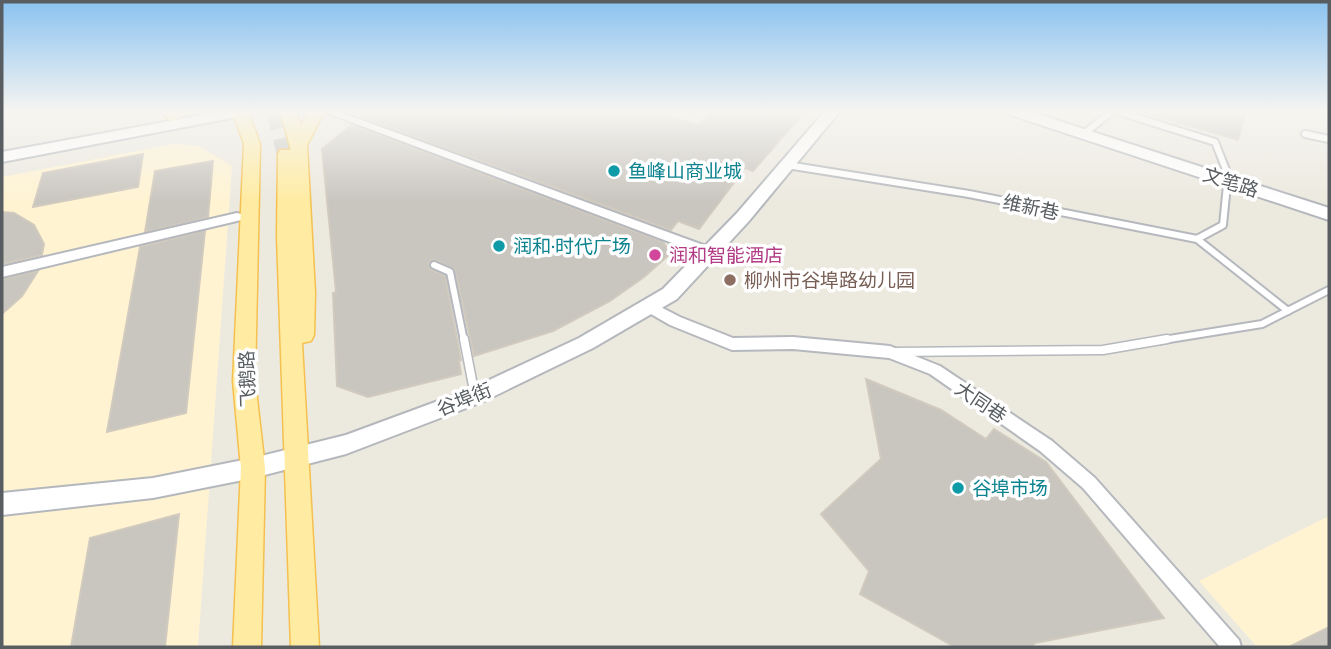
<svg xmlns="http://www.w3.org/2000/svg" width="1331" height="649" font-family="'Fira Sans Condensed','Noto Sans SC',sans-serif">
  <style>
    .commercial { fill: #fff3d2 }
    .building { fill: #c9c5bf; stroke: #d1cabe; stroke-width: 2 }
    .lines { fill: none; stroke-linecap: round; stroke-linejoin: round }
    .primary-tunnel { stroke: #c7c6c0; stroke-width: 18; stroke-dasharray: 18 10; stroke-linecap: butt }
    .lane-far1-casing { stroke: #b5b8bd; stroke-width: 10 }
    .lane-casing { stroke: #b5b8bd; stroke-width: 11 }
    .street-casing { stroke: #b5b8bd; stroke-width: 4 }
    .secondary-casing { stroke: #b4b8bd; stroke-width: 4 }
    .primary-casing { stroke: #f5c04f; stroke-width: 3 }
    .lane-far1 { stroke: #fff; stroke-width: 6 }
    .lane { stroke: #fff; stroke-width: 8 }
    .street { fill: #fff; fill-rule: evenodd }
    .secondary { fill: #fff; fill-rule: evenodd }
    .primary { fill: #ffeca2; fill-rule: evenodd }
    .culture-dot { fill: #0f9aa8; stroke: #fff; stroke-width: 2.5 }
    .hotel-dot { fill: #d1479c; stroke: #fff; stroke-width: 2.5 }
    .education-dot { fill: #8d6e63; stroke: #fff; stroke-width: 2.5 }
    .labels { text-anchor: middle; stroke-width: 7; stroke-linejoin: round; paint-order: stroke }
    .culture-label { font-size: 19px; fill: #0d838f; stroke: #fff; text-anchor: start }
    .street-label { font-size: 19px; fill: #585d61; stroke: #fff }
    .hotel-label { font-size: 19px; fill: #b23c85; stroke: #fff; text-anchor: start }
    .education-label { font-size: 19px; fill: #785e54; stroke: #fff; text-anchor: start }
  </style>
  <rect width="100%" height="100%" fill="#ece9df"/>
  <g class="commercial">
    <polygon points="173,144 199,146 232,166 198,647 2,647 2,177"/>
    <polygon points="1329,516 1329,647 1257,647 1199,581"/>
  </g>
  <g class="building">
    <polygon points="369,111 671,111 667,116 699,125 713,111 805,111 753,171 745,168 699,229 678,221 671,230 361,117"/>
    <polygon points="1154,111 1246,111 1238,140 1153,115"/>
    <polygon points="352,125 663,242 671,253 644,277 610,301 553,331 474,356 455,270 436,260 431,260 429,263 430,269 445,276 461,360 459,361 461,374 368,397 337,386 333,293 336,292 322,149"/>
    <polygon points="143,154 138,187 33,207 43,173"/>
    <polygon points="213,161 208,217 145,232 155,171"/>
    <polygon points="2,212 14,213 34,225 44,244 42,255 2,264"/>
    <polygon points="205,231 186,413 107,432 140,247"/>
    <polygon points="38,271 22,296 2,314 2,279"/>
    <polygon points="866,379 941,410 986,439 994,429 1046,462 1164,618 1035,643 1032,647 955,647 860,594 869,571 821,514 881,459"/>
    <polygon points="179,514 165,647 71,647 90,538"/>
    <polygon points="1329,627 1329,647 1289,647"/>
  </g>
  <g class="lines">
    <polyline class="primary-tunnel" points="275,111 286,154"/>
    <defs>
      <g id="lane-far1">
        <polyline points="1084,134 1112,111"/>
        <polyline points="1305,134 1329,139"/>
        <polyline points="787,165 969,194 1197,239 1223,225 1228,175 1215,142 1116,111"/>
        <polyline points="1197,239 1288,311"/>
        <polyline points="434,265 450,272 464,341"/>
        <polyline points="1157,341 1262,324 1329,290"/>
      </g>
      <g id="lane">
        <polyline points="464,339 475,396"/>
        <polyline points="894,352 1103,350 1167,339"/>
      </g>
      <g id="street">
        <polygon points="322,111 337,111 714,249 715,252 709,257 704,255"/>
        <polygon points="237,213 241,214 243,217 241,220 2,277 2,267"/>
        <polygon points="649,301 680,317 733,338 793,337 890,346 940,366 1052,441 1095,478 1239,640 1241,647 1220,647 1083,488 1040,451 930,374 889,358 793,349 732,350 670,325 644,310 642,306"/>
      </g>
      <g id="secondary">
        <polygon points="224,111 254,111 247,115 2,162 2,152"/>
        <polygon points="825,111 840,111 749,221 677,299 593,348 482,402 346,454 253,478 153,498 2,515 2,493 153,478 253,458 346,435 468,390 579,338 663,289 737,213"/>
        <polygon points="1006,111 1028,111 1329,208 1329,220 1008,114"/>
      </g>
      <g id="primary">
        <polygon points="171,111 193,111 172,121 164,116"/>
        <polygon points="232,111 248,111 260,144 255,381 265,468 261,647 233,647 241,468 233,381 244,144"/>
        <polygon points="280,111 296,111 301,125 309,111 328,111 321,118 307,145 315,293 314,335 311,341 302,343 319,647 291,647 277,236 278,154 280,150 291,150"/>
      </g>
    </defs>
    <use href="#lane-far1" class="lane-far1-casing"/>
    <use href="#lane" class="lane-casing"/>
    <use href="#street" class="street-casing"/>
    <use href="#secondary" class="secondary-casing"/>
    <use href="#primary" class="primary-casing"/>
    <use href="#lane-far1" class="lane-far1"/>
    <use href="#lane" class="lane"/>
    <use href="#street" class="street"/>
    <use href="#secondary" class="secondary"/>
    <use href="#primary" class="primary"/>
  </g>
  <linearGradient id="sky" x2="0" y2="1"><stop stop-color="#8ac2f1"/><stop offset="0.55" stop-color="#f6f5f1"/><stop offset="1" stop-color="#f6f5f1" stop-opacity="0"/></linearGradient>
  <rect width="1331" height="202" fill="url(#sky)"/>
  <g class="culture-dot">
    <circle cx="614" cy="171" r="7"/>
    <circle cx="499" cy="246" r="7"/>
    <circle cx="958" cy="488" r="7"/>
  </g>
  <circle class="hotel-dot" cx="655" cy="255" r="7"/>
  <circle class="education-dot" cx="730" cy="280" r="7"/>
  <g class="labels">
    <g class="culture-label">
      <text x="628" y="178">鱼峰山商业城</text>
      <text x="513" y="253">润和·时代广场</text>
      <text x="972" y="495">谷埠市场</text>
    </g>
    <g class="street-label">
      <text transform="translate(1231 182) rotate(18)" y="7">文笔路</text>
      <text transform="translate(1031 207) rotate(12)" y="7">维新巷</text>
      <text transform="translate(247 379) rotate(-92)" y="7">飞鹅路</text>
      <text transform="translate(464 399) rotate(-22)" y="7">谷埠街</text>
      <text transform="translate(981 402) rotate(34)" y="7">大同巷</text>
    </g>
    <g class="hotel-label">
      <text x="669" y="262">润和智能酒店</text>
    </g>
    <g class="education-label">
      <text x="744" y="287">柳州市谷埠路幼儿园</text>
    </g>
  </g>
  <rect width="1331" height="649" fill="none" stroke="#585d61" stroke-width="7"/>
</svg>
